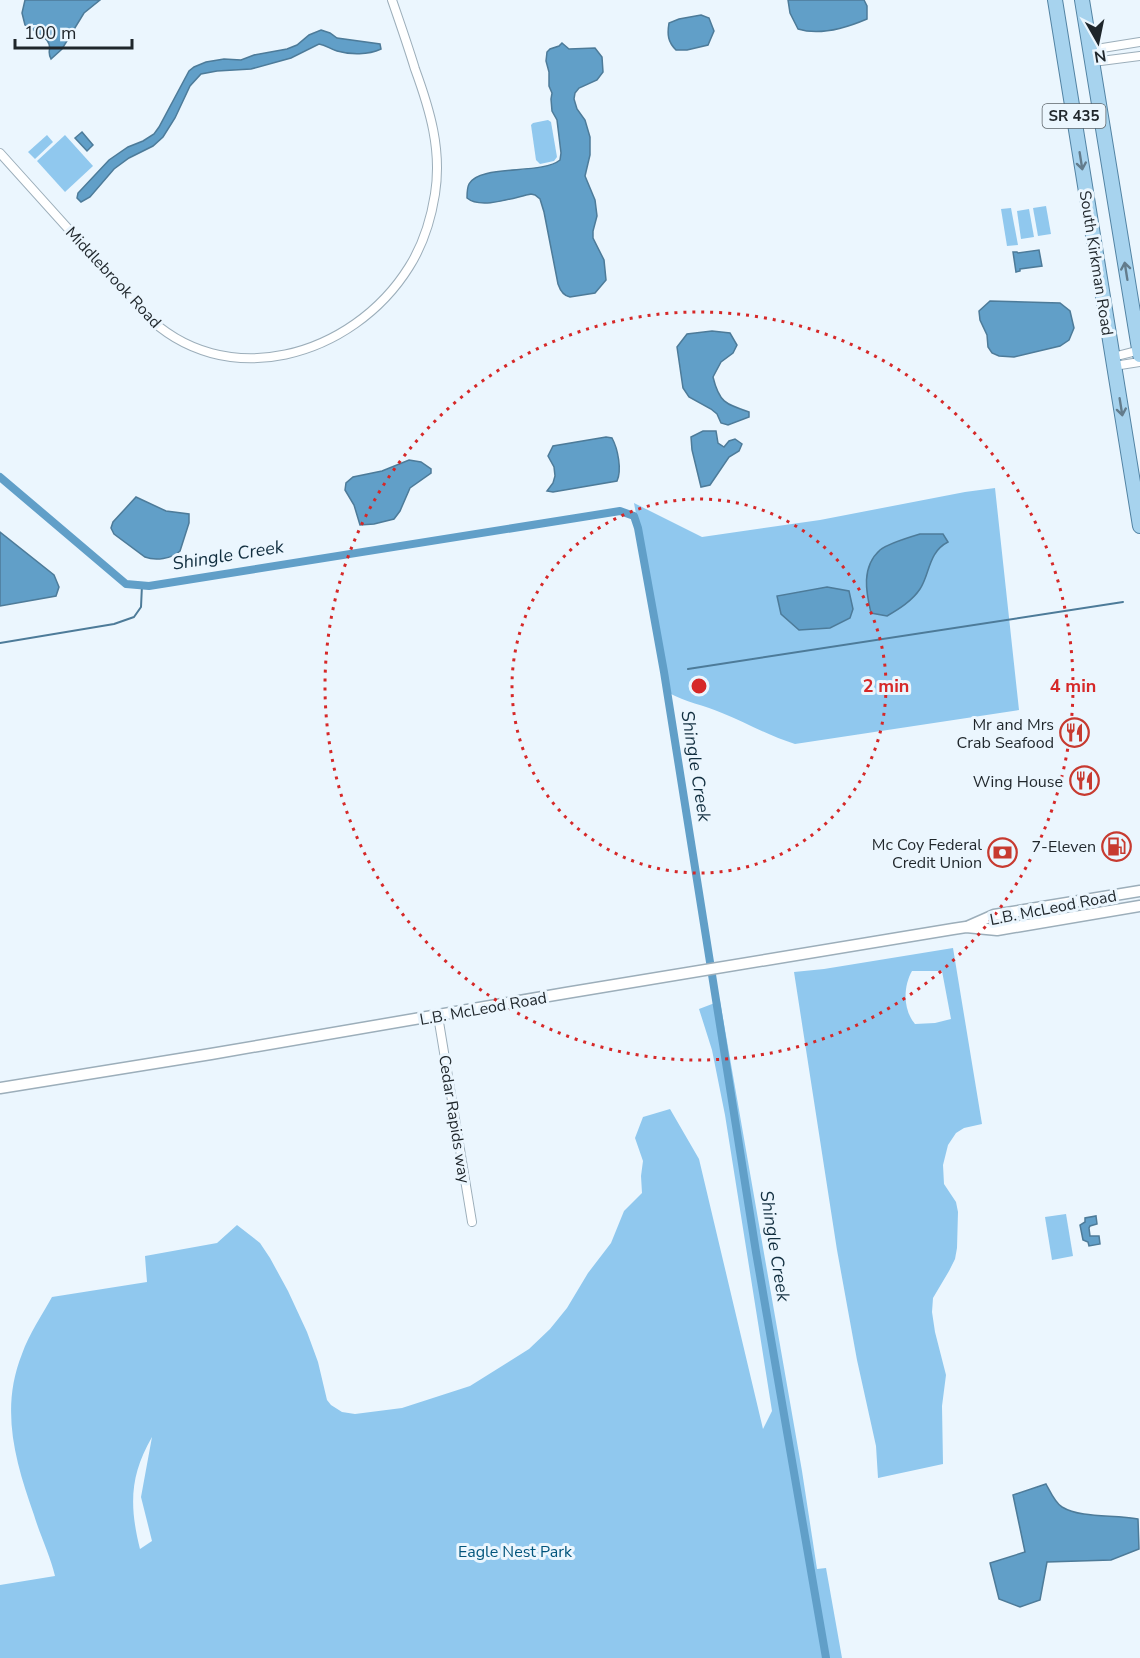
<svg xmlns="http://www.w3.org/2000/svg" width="1140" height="1658" font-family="'Nunito Sans',sans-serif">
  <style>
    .green { fill: #90c8ee; fill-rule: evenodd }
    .water { fill: #619fc8; stroke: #4d7b99; stroke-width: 1.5 }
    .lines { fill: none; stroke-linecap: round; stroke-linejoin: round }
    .stream { stroke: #4d7b99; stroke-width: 2 }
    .canal { stroke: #619fc8; stroke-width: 8 }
    .minor-casing { stroke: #9caeba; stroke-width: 10 }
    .tertiary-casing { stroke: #9caeba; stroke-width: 13 }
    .primary-casing { stroke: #5283a3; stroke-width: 16 }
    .minor { stroke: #fff; stroke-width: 8 }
    .tertiary { stroke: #fff; stroke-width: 10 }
    .primary { stroke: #a7d3ee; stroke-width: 14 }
    .oneway { stroke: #637c8c }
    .ring { fill: none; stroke: #d62828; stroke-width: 3; stroke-dasharray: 3 6 }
    .labels { text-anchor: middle; stroke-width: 6; stroke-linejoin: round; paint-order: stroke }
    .shield { fill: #ebf6fe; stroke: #5c646a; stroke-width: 1.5 }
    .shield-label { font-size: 15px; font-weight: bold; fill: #1f262b }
    .street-label { font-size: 16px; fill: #1f262b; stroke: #ebf6fe }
    .poi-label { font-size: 16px; fill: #1f262b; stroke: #ebf6fe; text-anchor: end }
    .park-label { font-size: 16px; fill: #02557c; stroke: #ebf6fe }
    .water-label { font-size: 18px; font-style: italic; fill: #112e3f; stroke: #ebf6fe }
    .centre { fill: #d62828; stroke: #ebf6fe; stroke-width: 3 }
    .ring-label { font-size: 18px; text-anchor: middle; font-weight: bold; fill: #d62828; stroke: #ebf6fe; stroke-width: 6; stroke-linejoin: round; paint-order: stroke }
  </style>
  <rect width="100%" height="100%" fill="#ebf6fe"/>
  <g class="green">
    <polygon points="548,120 551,122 557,157 554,161 540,164 536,160 531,125 533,123"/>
    <polygon points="47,135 53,142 35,159 28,152"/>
    <polygon points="65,135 93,166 65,192 37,161"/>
    <polygon points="1046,206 1051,234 1038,236 1033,208"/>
    <polygon points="1011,208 1018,245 1007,246 1001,209"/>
    <polygon points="1029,209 1034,237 1021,239 1017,211"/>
    <path d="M 995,488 L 1019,710 L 795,744 C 769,736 747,723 722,713 C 704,705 685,702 669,693 L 634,503 L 702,537 L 820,520 L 965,492 Z"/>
    <path d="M 953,948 L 982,1124 L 964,1128 L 956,1133 L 948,1145 L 943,1165 L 944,1184 L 956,1202 L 958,1212 L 957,1248 L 955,1259 L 949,1271 L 933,1298 L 932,1312 L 935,1332 L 946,1375 L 942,1406 L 943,1464 L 878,1478 L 876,1446 L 857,1360 L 837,1250 L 794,972 L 824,969 ZM 942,971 L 951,1019 L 935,1023 L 915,1024 C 903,1010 903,987 912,971 Z"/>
    <path d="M 720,1001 L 802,1471 L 817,1569 L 826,1568 L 842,1658 L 0,1658 L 0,1585 L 55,1576 C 50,1555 40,1535 34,1515 C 15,1461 0,1409 22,1354 C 29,1334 42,1315 52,1297 L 147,1282 L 145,1256 L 217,1243 L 237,1225 L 260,1243 L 270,1258 L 288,1291 L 307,1332 L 318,1362 L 327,1400 L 331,1405 L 342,1412 L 355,1414 L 402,1408 L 470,1386 L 529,1349 L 550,1329 L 567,1308 L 588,1273 L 611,1243 L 624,1211 L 642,1193 L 641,1176 L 643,1161 L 635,1138 L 643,1117 L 670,1109 L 699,1159 L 763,1429 L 772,1411 L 725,1115 L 712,1050 L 699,1009 ZM 152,1437 L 141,1497 L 152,1541 L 140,1549 C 129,1505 130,1475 152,1437 Z"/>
    <polygon points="1066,1214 1073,1256 1052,1260 1045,1217"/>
  </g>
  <g class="water">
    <path d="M 25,0 L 100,0 L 84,13 L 62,49 L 51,59 C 47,51 51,51 49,44 C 47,36 32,30 25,25 L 22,13 Z"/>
    <path d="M 788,0 L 864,0 L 867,6 L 867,19 C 846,28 820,36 798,29 L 790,13 Z"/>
    <path d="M 701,15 L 709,18 L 714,31 L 708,45 L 687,50 L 676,50 C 668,42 667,35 669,23 L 679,19 Z"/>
    <path d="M 321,30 L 330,33 L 337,38 L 380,44 L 381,49 C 368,55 351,55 337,51 C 330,49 326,45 319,44 L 291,58 L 251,69 L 217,71 L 201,74 L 190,86 L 175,118 L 163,137 L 153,146 L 129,158 L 114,169 L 90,197 L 81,202 L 77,198 L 78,193 L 109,160 L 128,147 L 143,141 L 154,134 L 159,127 L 189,71 L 194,67 L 206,62 L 224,59 L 241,60 L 254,55 L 287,49 L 297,45 L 309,35 Z"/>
    <path d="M 562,43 L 569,49 L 595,48 L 602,57 L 603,72 L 597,80 L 579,88 L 575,93 L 574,99 L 577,109 L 585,120 L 590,137 L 590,155 L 585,176 L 595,200 L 597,216 L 593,231 L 593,238 L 604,260 L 606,280 L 595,293 L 570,297 C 564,296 560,290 558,284 L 544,212 L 540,199 L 535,195 L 531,194 C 515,197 481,210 467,198 C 467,193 467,188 469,184 C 479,164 542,175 560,160 L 561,153 L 557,120 L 552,111 L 551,99 L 552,93 L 549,86 L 549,72 L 546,61 L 547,52 L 550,49 L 559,46 Z"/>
    <polygon points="82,132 93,145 87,151 75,138"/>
    <polygon points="1039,250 1042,266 1020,269 1020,271 1016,272 1013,252 1017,252 1018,253"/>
    <polygon points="990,301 1060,303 1070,311 1074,328 1069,340 1060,346 1014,357 999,356 992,353 988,347 987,335 980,320 979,311"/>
    <path d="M 712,331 L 730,333 L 737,345 L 733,353 L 721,362 L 713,377 C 719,402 725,404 749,412 L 749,417 L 728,425 L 721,423 L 717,414 L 711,409 L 689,397 L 683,388 L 677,347 L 687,334 Z"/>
    <polygon points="703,431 716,431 718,443 724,447 729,441 735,439 742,444 739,451 729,457 710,485 701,487 692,450 691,437"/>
    <path d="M 606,437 L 612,438 C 618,449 622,470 617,481 L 553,492 L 547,491 L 553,483 L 555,476 L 554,467 L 548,456 L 553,446 Z"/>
    <polygon points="409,460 421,462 431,469 431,473 410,488 400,511 394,519 374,524 360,525 354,505 345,490 346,483 353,477 382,471"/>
    <path d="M 136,497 L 166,511 L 189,514 L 189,523 L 180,551 C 172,559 155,561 145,557 L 114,534 L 111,528 L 113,522 Z"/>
    <polygon points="0,532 54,575 59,587 56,596 0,606"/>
    <path d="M 920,534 L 943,534 L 948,542 C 928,552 930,574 920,589 C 912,601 899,609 887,616 L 871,613 C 866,592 861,567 880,550 C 886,545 910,537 920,534 Z"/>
    <polygon points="827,587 849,591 853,609 850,618 830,628 799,630 781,614 777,596"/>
    <polygon points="1096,1216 1097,1224 1090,1226 1089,1228 1090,1236 1099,1236 1100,1244 1089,1246 1088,1242 1083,1240 1080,1225 1085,1222 1085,1218"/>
    <path d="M 1046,1484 C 1050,1491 1055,1503 1062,1507 C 1082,1519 1115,1514 1138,1519 L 1139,1549 L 1111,1560 L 1047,1562 L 1040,1600 L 1020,1607 L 999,1599 L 990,1563 L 1025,1552 L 1013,1495 Z"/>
  </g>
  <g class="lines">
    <g class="stream">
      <polyline points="0,643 114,624 134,617 141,607 142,585"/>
      <polyline points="688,669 1123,602"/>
    </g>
    <polyline class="canal" points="0,477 126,584 149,586 620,511 634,516 638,528 664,672 756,1252 826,1658"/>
    <defs>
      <g id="minor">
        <polyline points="1090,50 1140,42"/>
        <polyline points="1093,62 1140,56"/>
        <path d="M 0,153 L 144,313 C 224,395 353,357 409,267 C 423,245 431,219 435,194 C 442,150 430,110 415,69 C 408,46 400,23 392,0"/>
        <polyline points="1113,357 1140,350"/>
        <polyline points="1114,366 1140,362"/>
        <polyline points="438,1016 472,1222"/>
      </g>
      <g id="tertiary">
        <polyline points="969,926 994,915 1140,891"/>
        <polyline points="0,1088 211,1054 566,993 953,929 966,927 997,930 1140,906"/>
      </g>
      <g id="primary">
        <polyline points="1055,0 1140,526"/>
        <polyline points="1082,0 1140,355"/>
      </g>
    </defs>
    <use href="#minor" class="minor-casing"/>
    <use href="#tertiary" class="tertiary-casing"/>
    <use href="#primary" class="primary-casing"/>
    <use href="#minor" class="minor"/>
    <use href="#tertiary" class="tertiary"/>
    <use href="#primary" class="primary"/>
  </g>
  <defs><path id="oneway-shaft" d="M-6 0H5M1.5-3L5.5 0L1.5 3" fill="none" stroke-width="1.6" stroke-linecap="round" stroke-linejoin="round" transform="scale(1.5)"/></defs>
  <g class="oneway">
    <use href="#oneway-shaft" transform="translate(1081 161) rotate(81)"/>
    <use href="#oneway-shaft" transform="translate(1126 271) rotate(-99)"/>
    <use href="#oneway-shaft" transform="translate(1121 407) rotate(81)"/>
  </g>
  <g class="ring">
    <circle cx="699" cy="686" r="187"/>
    <circle cx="699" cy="686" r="374"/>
  </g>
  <defs>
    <symbol id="restaurant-ring" viewBox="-11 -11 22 22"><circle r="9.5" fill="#ebf6fe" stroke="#c73a30" stroke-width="1.5"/><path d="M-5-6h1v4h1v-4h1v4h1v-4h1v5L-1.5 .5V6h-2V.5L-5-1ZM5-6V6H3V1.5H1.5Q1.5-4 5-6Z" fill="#c73a30"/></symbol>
    <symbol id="fuel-ring" viewBox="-11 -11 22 22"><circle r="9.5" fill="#ebf6fe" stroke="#c73a30" stroke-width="1.5"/><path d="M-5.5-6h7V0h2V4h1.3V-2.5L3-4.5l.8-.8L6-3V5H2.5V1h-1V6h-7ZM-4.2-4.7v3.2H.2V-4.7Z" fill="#c73a30"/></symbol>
    <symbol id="bank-ring" viewBox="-11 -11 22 22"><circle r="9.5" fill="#ebf6fe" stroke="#c73a30" stroke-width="1.5"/><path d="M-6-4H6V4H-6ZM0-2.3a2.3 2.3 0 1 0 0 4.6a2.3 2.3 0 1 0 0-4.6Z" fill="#c73a30"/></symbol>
  </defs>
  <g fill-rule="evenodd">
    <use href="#restaurant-ring" x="1058" y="716" width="33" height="33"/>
    <use href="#restaurant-ring" x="1068" y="764" width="33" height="33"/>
    <use href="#fuel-ring" x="1100" y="830" width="33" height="33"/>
    <use href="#bank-ring" x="986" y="836" width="33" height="33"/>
  </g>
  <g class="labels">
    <rect class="shield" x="1042.5" y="104" width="63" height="24" rx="4.5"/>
    <g class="shield-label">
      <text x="1074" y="121">SR 435</text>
    </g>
    <g class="street-label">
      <text transform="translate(1097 263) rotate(81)" y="6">South Kirkman Road</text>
      <text transform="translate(114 277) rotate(47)" y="6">Middlebrook Road</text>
      <text transform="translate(1053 907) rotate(-11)" y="6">L.B. McLeod Road</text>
      <text transform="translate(483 1008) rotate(-10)" y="6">L.B. McLeod Road</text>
      <text transform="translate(455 1119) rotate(81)" y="6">Cedar Rapids way</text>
    </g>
    <g class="poi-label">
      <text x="1054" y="730">Mr and Mrs<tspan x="1054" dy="18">Crab Seafood</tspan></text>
      <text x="1063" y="787">Wing House</text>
      <text x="982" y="850">Mc Coy Federal<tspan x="982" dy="18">Credit Union</tspan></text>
      <text x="1096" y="852">7-Eleven</text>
    </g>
    <g class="park-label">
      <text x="515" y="1557">Eagle Nest Park</text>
    </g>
    <g class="water-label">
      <text transform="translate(228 555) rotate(-9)" y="6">Shingle Creek</text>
      <text transform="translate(696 766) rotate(81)" y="6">Shingle Creek</text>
      <text transform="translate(775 1246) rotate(81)" y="6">Shingle Creek</text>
    </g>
  </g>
  <circle cx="699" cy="686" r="9" class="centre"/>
  <g class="ring-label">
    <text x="886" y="692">2 min</text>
    <text x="1073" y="692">4 min</text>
  </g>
  <g transform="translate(1098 42) rotate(171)" stroke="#ebf6fe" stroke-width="4.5" paint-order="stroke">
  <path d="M0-4.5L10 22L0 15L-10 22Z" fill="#1f262b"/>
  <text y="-9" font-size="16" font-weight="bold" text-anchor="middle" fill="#1f262b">N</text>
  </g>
  <path d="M15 39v9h117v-9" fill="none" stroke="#1f262b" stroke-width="3"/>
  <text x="24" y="39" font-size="18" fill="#1f262b" stroke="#ebf6fe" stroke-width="4.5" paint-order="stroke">100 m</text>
</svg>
